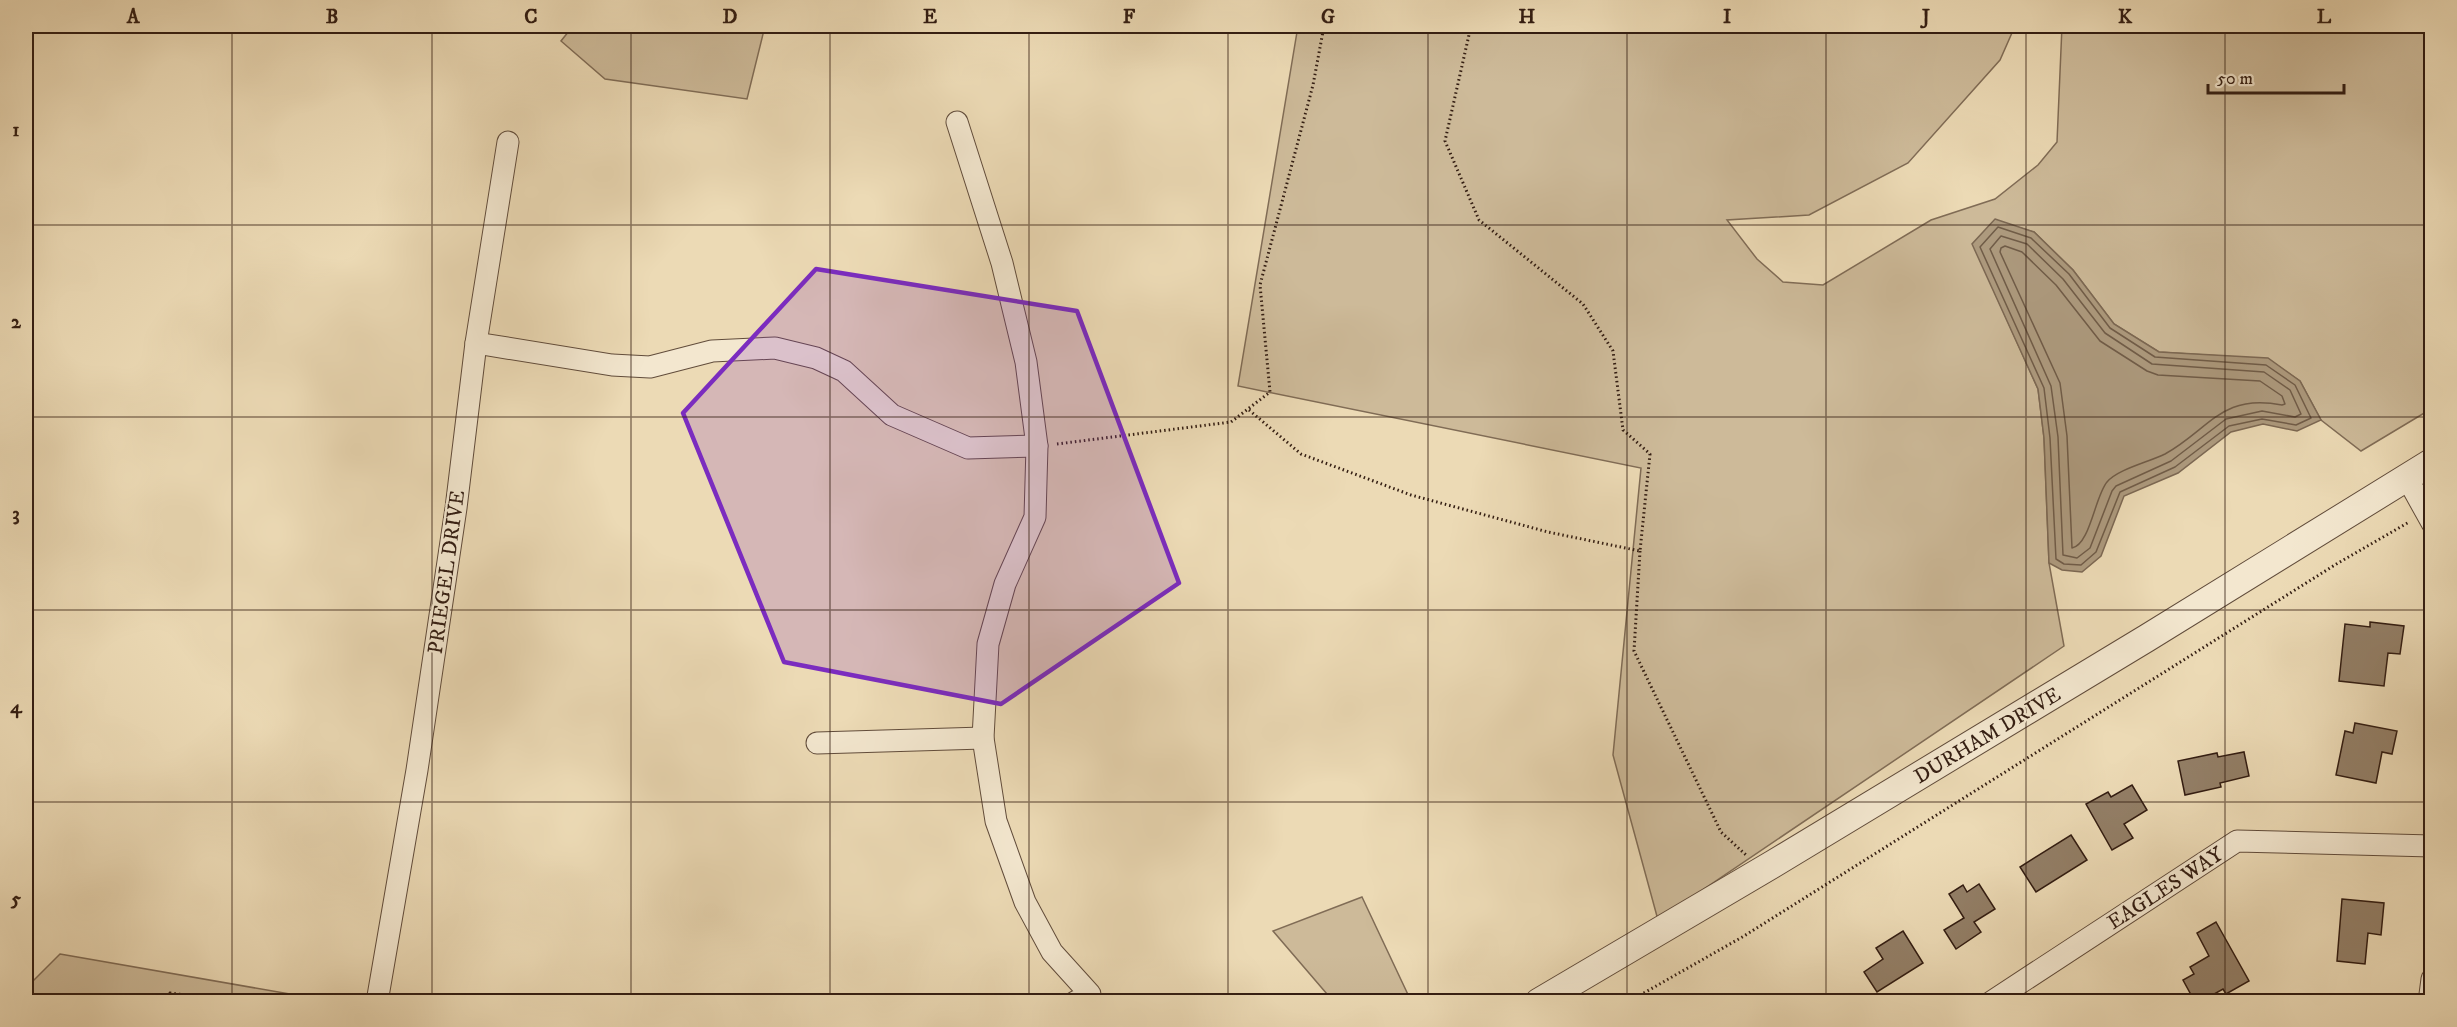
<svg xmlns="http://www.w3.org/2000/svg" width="2457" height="1027" font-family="'IM FELL DW Pica',serif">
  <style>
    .green { fill: #cdba99; stroke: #806c56; stroke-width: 1.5 }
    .water { fill: #ad9a7e; stroke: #7c6853; stroke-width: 1.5 }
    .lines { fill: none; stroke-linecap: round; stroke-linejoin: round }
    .shore { stroke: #705c48; stroke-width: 1.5 }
    .building { fill: #937f67; stroke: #331d12; stroke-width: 1.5 }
    .minor-casing { stroke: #614c3b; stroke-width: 23 }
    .tertiary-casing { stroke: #614c3b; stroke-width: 29 }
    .path { stroke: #331d12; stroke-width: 3; stroke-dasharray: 1.5 3; stroke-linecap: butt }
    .minor { stroke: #f3e7cf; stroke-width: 21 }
    .tertiary { stroke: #f3e7cf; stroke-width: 27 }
    .marked { fill: #7b2cbf; fill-opacity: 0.2; stroke: #7b2cbf; stroke-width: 4.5; stroke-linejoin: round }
    .grid { fill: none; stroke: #331d12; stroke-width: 1.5; stroke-opacity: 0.55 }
    .labels { text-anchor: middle; stroke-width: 4.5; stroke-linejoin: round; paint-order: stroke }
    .street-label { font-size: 21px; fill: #331d12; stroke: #f3e7cf }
    .neatline { fill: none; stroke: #331d12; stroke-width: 2 }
    .grid-label { font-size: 20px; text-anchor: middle; font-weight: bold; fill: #331d12 }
  </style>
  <rect width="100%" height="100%" fill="#ecdab5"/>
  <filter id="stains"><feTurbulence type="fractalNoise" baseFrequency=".00333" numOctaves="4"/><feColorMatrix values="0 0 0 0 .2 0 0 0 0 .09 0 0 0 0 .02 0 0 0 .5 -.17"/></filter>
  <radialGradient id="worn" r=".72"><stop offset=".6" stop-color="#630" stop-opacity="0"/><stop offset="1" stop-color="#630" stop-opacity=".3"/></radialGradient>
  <g class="green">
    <polygon points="573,26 765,26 747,99 605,79 561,41"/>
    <polygon points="1298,26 2015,26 2000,60 1908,163 1809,215 1727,220 1757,259 1783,282 1823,285 1931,220 1995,199 2038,165 2057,142 2062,26 2431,26 2431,409 2361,451 2321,420 2300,381 2268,359 2159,352 2114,324 2073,270 2034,232 1995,220 1973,244 2038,389 2044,438 2049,563 2064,646 1658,920 1613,755 1641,468 1238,386"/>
    <polygon points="1362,897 1411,1001 1333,1001 1273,931"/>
    <polygon points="60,954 330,1001 26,1001 26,988"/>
  </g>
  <polygon class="water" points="1995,219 2034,232 2073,270 2114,324 2159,352 2268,358 2300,381 2321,420 2297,431 2263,424 2231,432 2178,473 2124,496 2101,556 2082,572 2062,570 2049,563 2044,438 2038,389 1972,244"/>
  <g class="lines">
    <g class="shore">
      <polygon points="1998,227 2031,238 2069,274 2110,328 2155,357 2266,365 2295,385 2311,418 2296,425 2262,419 2229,426 2175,467 2120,492 2096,552 2081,565 2064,564 2056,559 2050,438 2044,388 1980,247"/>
      <polygon points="2001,236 2027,244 2063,279 2105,333 2152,364 2264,372 2290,390 2301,414 2295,417 2262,411 2226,419 2171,461 2116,486 2112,491 2090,548 2077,558 2063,555 2058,437 2051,386 1990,249"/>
      <path d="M 2005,246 L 2022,252 L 2056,285 L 2100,341 L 2147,371 L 2158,375 L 2260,381 L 2282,396 L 2285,404 L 2282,405 C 2221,393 2210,429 2165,454 C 2149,462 2118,469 2107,482 C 2095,496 2090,545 2072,548 L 2067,436 L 2060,383 L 2000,252 L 2001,248 Z"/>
    </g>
  </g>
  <g class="building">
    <polygon points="2370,622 2404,626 2400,654 2388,653 2384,686 2339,681 2345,624 2370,627"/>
    <polygon points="2355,723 2397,731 2392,754 2382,752 2376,783 2336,775 2345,731 2353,733"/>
    <polygon points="2244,752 2249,776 2220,783 2221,787 2185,795 2178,761 2217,753 2218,757"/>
    <polygon points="2132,785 2147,810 2124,824 2133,838 2112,850 2086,804 2108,792 2111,797"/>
    <polygon points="2071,835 2087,860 2036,892 2020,867"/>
    <polygon points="1979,884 1995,909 1974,922 1981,932 1956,949 1944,930 1964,918 1949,894 1963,885 1967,892"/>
    <polygon points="2342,899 2384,903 2381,935 2368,933 2365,964 2337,961"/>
    <polygon points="2216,922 2249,981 2226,994 2223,989 2200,1002 2195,1002 2183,980 2194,974 2190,967 2209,956 2197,933"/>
    <polygon points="1903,931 1923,963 1877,992 1864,972 1883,959 1876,948"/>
  </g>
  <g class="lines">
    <defs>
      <g id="minor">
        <polyline points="957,122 1002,263 1026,362 1037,446 1035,517 1005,584 988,644 983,738 996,821 1025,902 1052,952 1090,994 1075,1002"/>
        <polyline points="476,343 612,365 650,367 712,351 775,348 816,358 844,371 892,415 968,448 1037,446"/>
        <polyline points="2407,478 2432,523"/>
        <polyline points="817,743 983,738"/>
        <polyline points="377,1002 417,770 456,508 476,343 508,142"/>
        <polyline points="1991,1002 2237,841 2432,846"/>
        <polyline points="2429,1002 2432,979"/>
      </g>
      <polyline id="tertiary" points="1539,1002 1773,864 2147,638 2432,462"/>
    </defs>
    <use href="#minor" class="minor-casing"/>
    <use href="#tertiary" class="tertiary-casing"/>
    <g class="path">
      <polyline points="1249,410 1301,454 1411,495 1548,532 1640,551 1650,454 1623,430 1613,351 1583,304 1479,220 1445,141 1471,26"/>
      <polyline points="1057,444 1231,422 1270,392 1260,285 1313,85 1324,26"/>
      <polyline points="1640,551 1634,651 1721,832 1746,855"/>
      <polyline points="168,1002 170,993 215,999 215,1002"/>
      <polyline points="1628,1002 1744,936 2338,563 2409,522"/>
    </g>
    <use href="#minor" class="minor"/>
    <use href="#tertiary" class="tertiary"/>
  </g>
  <path class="marked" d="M 816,269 L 1077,311 L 1179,583 L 1001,704 L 784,662 L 683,413 Z"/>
  <path class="grid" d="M 232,26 L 232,1002M 432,26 L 432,1002M 631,26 L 631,1002M 830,26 L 830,1002M 1029,26 L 1029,1002M 1228,26 L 1228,1002M 1428,26 L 1428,1002M 1627,26 L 1627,1002M 1826,26 L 1826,1002M 2026,26 L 2026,1002M 2225,26 L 2225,1002M 26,225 L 2432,225M 26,417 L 2432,417M 26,610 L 2432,610M 26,802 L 2432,802"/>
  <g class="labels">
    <g class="street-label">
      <text transform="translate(446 572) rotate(-82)" y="7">PRIEGEL DRIVE</text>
      <text transform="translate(1987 735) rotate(-31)" y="7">DURHAM DRIVE</text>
      <text transform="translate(2165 888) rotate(-33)" y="7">EAGLES WAY</text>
    </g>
  </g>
  <rect width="2457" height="1027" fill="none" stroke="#ecdab5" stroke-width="66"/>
  <path d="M2208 84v9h136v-9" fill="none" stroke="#331d12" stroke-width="3"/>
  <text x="2217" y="84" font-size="18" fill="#331d12" stroke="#f3e7cf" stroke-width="4.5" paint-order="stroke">50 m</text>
  <rect x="33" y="33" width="2391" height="961" class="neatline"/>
  <g class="grid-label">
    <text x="133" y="23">A</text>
    <text x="332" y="23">B</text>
    <text x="531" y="23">C</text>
    <text x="730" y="23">D</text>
    <text x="930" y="23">E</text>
    <text x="1129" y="23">F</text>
    <text x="1328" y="23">G</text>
    <text x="1527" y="23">H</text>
    <text x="1727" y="23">I</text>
    <text x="1926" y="23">J</text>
    <text x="2125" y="23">K</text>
    <text x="2324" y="23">L</text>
    <text x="16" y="136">1</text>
    <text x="16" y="328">2</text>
    <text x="16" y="520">3</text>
    <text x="16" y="713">4</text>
    <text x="16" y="905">5</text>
  </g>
  <rect width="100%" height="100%" filter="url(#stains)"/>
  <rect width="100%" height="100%" fill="url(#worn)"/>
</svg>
